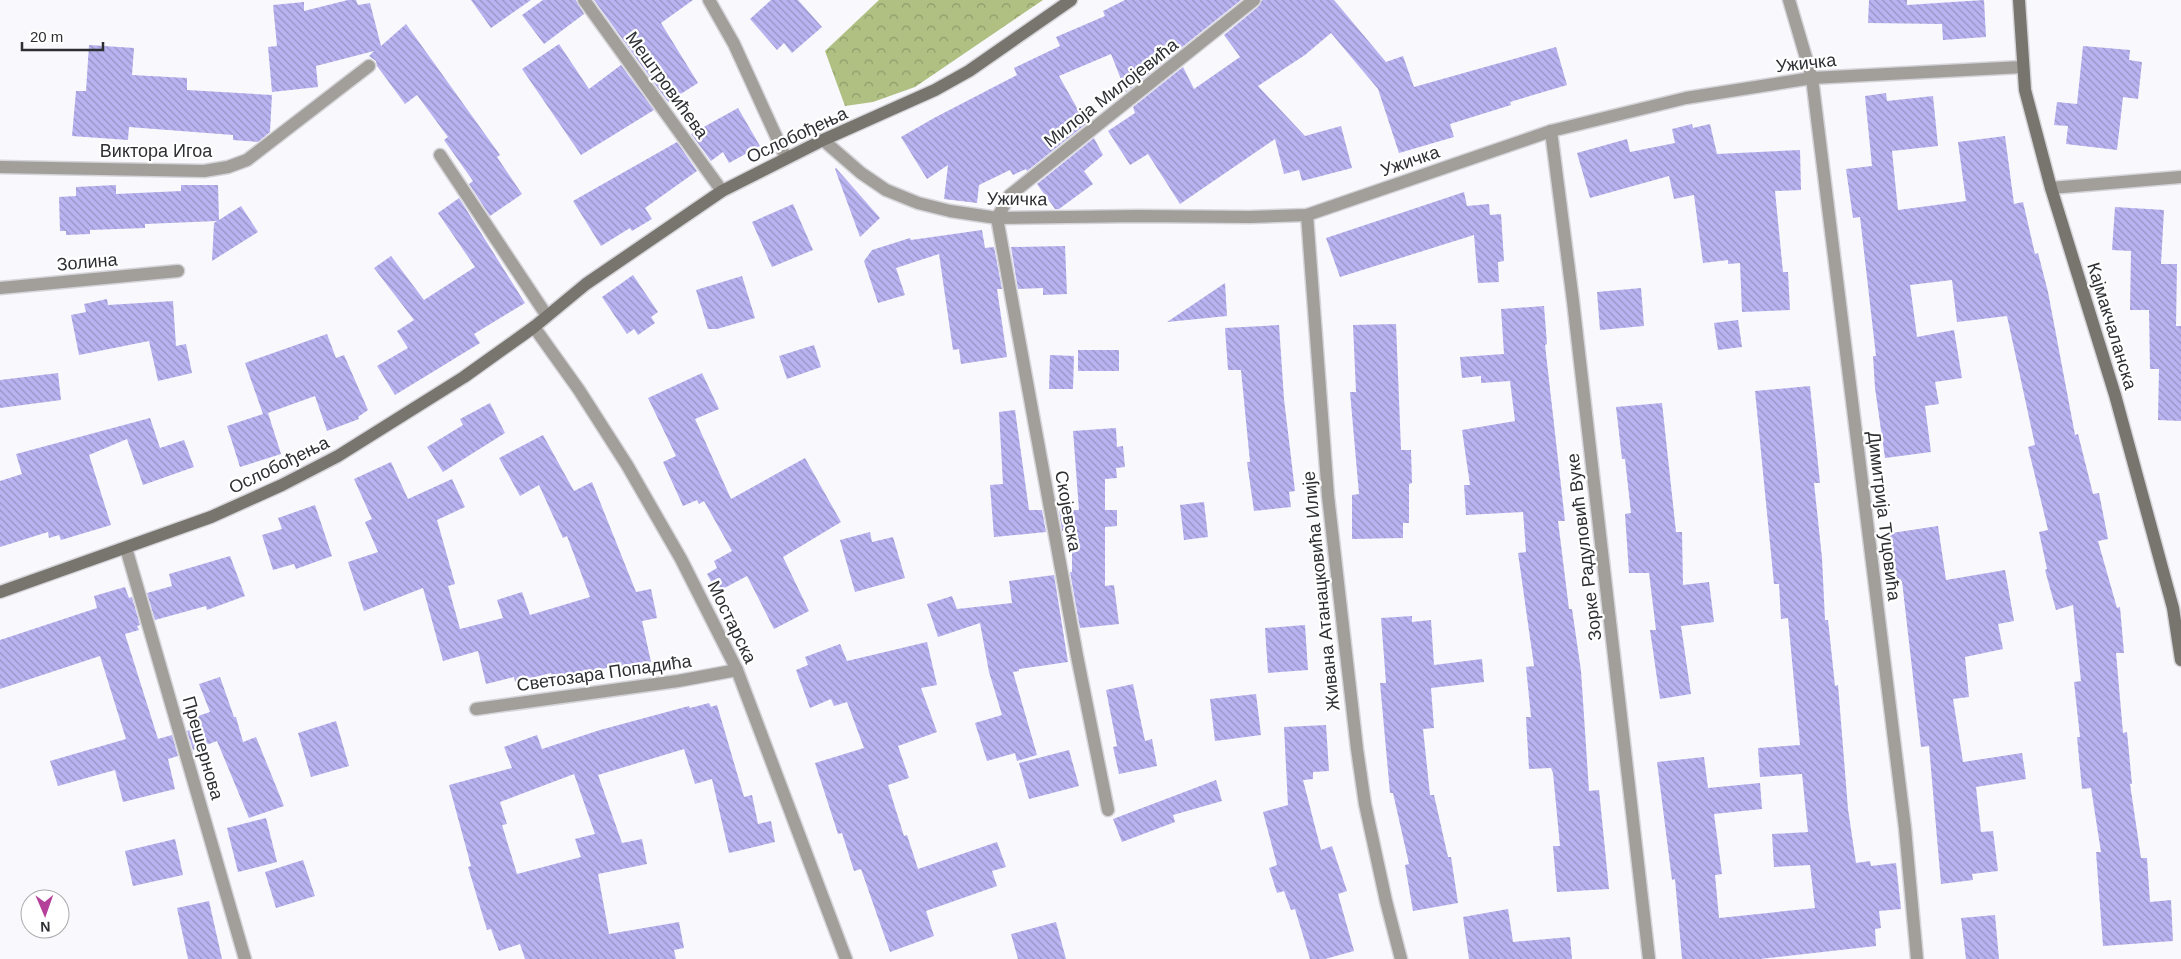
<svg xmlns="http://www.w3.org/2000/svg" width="2181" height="959" font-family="Arial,sans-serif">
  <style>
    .forest { fill: url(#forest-crowns) }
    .building { fill: url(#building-back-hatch); fill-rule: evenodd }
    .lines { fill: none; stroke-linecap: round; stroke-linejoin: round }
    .street-casing { stroke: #d4d4d9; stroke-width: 15 }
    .secondary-casing { stroke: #d4d4d9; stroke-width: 15 }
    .street { stroke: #a29f9b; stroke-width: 12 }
    .secondary { stroke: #78746e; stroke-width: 12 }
    .labels { text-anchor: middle; stroke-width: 4.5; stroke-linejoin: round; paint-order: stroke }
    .street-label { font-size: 18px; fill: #2e2f33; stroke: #fff }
  </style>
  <defs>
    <pattern id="forest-crowns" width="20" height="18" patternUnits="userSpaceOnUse" patternTransform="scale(1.25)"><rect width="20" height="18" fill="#afc082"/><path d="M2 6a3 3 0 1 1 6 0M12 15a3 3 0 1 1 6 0" fill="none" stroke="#8f9c6b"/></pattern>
    <pattern id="building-back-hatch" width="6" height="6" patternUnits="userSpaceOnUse" patternTransform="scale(1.25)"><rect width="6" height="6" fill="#b9b4f1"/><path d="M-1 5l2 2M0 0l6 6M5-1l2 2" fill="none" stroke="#9793c4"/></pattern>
  </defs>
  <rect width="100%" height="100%" fill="#f8f8fd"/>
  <polygon class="forest" points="879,0 1043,0 915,87 873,102 845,106 825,51"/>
  <g class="building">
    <polygon points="348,0 356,0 358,5 370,3 381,46 406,24 500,155 497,157 522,194 490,216 469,184 473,181 444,140 448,137 417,95 405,104 377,66 376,61 369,56 374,51 316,66 318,87 272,92 268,47 277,46 273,5 304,2 304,11"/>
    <polygon points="471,0 531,0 491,28"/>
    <polygon points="543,0 576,0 584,14 544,44 522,15"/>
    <polygon points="594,0 693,0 661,23 698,83 668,102"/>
    <polygon points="771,0 798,0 822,27 792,53 784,43 777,50 750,19"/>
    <polygon points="1125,0 1241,0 1126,92 1111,54 1059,76 1086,124 1027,171 1026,169 1013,175 1010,170 979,185 977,203 944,199 948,165 927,179 901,137 934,118 1017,75 1014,68 1060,46 1056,37 1105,16 1103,11"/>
    <polygon points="1262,0 1334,0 1386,62 1403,56 1414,87 1556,47 1567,85 1510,102 1511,105 1450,124 1454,137 1399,153 1378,89 1331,33 1305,55 1258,86 1305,136 1341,126 1352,168 1302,181 1299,170 1284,174 1275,139 1180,204 1148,154 1130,165 1108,131 1135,113 1133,107 1183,67 1194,89 1240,57 1224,35 1259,6"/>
    <polygon points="1869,0 1907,0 1907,5 1984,0 1986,37 1943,40 1942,24 1868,23"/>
    <polygon points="559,44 589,89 621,65 654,110 581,155 522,69"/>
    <polygon points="89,45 134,48 132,75 187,78 187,90 272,95 270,132 258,142 233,140 233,135 129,127 128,140 72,136 76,91 86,91"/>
    <polygon points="2083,46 2130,50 2129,60 2142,62 2138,99 2123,97 2117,150 2066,144 2068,126 2054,125 2057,102 2077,104"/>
    <polygon points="1886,93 1887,101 1933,96 1938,146 1892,151 1898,210 1966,201 1958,142 2005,136 2014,204 2023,202 2035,254 2038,253 2048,292 2075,435 2078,434 2093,494 2099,493 2108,539 2098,541 2117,608 2120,607 2124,653 2116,653 2123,733 2127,732 2132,784 2130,784 2141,858 2147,858 2150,902 2171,900 2173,941 2103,946 2096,852 2101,852 2091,788 2082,789 2077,737 2080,737 2074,682 2081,681 2073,605 2056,610 2045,570 2047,569 2039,532 2048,530 2028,447 2035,445 2007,316 1957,322 1952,280 1910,285 1917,337 1954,330 1962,378 1935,382 1939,404 1925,406 1931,452 1885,458 1875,388 1873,356 1876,356 1860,217 1853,218 1846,169 1872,166 1865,96"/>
    <polygon points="738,108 760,146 729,163 723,152 711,161 691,134"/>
    <polygon points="1692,124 1693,128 1710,124 1717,154 1800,150 1801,190 1775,191 1783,272 1788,272 1790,310 1742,312 1740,263 1728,264 1728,260 1703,263 1694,195 1674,199 1669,176 1590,198 1577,153 1627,139 1630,152 1675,143 1672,129"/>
    <polygon points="1094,138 1103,155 1084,171 1093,184 1059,209 1055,209 1037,184"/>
    <polygon points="677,142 697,171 645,208 652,219 632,231 630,228 601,246 573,201"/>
    <polygon points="836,168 880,218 860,237 835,169"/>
    <polygon points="116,185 116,194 181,191 181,185 218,185 219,220 241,206 258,232 212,261 214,223 217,221 145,224 145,228 90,230 90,234 66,235 66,231 60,231 59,197 76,196 76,187"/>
    <polygon points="1464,192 1467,206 1489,204 1490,215 1501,214 1504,261 1498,262 1499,282 1478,283 1474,235 1340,277 1326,238"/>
    <polygon points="459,198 525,303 474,334 480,343 395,395 377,366 408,348 397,331 414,320 374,268 391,256 424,300 475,267 438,213"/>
    <polygon points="793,204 813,250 772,267 752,222"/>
    <polygon points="2115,207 2164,210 2161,264 2177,264 2176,326 2181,326 2181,421 2158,420 2159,369 2150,369 2149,310 2130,310 2131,251 2112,250"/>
    <polygon points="982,230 985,248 994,247 1002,289 997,289 1007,357 961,364 959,349 953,350 939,254 896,268 905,295 878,303 864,261 872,250 910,238 911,240"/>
    <polygon points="1065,246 1067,294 1043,295 1043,288 1018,289 1011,247"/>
    <polygon points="633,275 658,312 651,317 655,323 638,335 634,329 627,334 602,297"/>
    <polygon points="742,276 755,318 717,329 708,329 696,290"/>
    <polygon points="1225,283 1227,316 1167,322"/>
    <polygon points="1641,288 1644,326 1600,330 1597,292"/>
    <polygon points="107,299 108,305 173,301 176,346 186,344 192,373 158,381 149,341 79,355 71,315 86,312 84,304"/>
    <polygon points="1544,306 1547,344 1545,345 1565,521 1558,521 1569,609 1572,609 1581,671 1589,791 1599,790 1609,889 1557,892 1553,846 1560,846 1553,773 1551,768 1529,769 1526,717 1531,717 1526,667 1534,666 1518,553 1526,552 1523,512 1466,515 1464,485 1470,485 1462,430 1515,421 1510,381 1481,383 1481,376 1462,378 1460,357 1504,354 1501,309"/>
    <polygon points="1738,320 1742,347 1718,350 1714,323"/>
    <polygon points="1396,324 1401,450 1411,450 1412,483 1409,484 1409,523 1403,523 1403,538 1352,539 1352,495 1359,494 1350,392 1356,392 1353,325"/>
    <polygon points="1279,325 1284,399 1295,491 1289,492 1291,507 1254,511 1247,462 1250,462 1241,370 1228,370 1225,328"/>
    <polygon points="327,334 336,358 344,355 368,410 358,417 359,419 327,431 315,396 265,414 268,413 281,454 240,467 227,426 263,414 245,363"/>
    <polygon points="814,345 821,367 787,379 779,356"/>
    <rect x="1078" y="350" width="41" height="21"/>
    <polygon points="1050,355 1074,356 1073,389 1049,389"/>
    <polygon points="58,373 61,400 0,408 0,380"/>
    <polygon points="702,373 719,409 695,419 731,499 805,458 841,522 783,557 809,611 774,629 747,576 717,592 707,574 717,568 714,561 732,551 704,501 699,504 697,500 683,506 663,462 676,456 648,398"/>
    <polygon points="1810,386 1820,483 1814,483 1822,558 1825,620 1828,620 1835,686 1838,685 1848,809 1856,863 1870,861 1871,866 1896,863 1901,909 1879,911 1881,928 1875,929 1876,946 1760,959 1682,959 1675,879 1672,880 1657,762 1704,757 1708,788 1760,783 1762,809 1714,814 1722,874 1715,875 1719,918 1815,908 1810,865 1774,867 1772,834 1808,832 1802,774 1760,777 1758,748 1800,745 1788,618 1781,619 1779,584 1774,584 1755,391"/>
    <polygon points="490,403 505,433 443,472 427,447 463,425 460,419"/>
    <polygon points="1662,403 1676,532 1682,532 1683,585 1709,582 1714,622 1681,626 1691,694 1660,699 1650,630 1656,630 1649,573 1629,573 1625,514 1631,513 1625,459 1622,459 1616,407"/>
    <polygon points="1015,410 1029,510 1042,510 1046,532 994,537 990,485 1003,484 999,412"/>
    <polygon points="150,418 160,448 184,440 194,467 143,485 127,439 89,455 111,525 61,540 59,535 49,538 48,532 0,547 0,481 22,474 16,454"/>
    <polygon points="1116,428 1117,447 1123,446 1125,467 1116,468 1117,478 1105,479 1105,510 1117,510 1117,526 1105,527 1105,586 1114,585 1119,624 1080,628 1070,572 1072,572 1072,530 1062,531 1059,510 1079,510 1073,431"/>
    <polygon points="543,435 574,491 592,482 636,592 651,589 657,618 642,621 651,662 611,670 610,667 553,682 551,673 515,682 514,677 486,684 478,651 443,661 423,588 364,611 348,562 378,552 365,522 372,519 354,479 391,462 408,499 452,479 465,507 437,520 455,584 448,586 460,629 503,618 497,600 522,592 530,615 590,597 567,536 563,538 539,485 520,496 499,458"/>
    <polygon points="1204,502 1208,537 1184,540 1180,505"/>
    <polygon points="315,505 332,556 296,569 294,564 273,570 262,535 282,529 278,518"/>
    <polygon points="1938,526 1946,580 2005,570 2014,621 1998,624 2003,649 1965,657 1969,697 1953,699 1963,762 2022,753 2026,779 1976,787 1981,832 1993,831 1998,871 1972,874 1973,880 1941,884 1929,746 1921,747 1902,581 1893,583 1885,534"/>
    <polygon points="870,532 872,542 893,537 905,578 855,592 840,540"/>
    <polygon points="230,556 245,596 207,610 206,606 155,620 147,593 172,586 169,574"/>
    <polygon points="1054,575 1068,662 1019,669 1019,671 1013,672 1037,755 1017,761 1015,753 987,761 975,723 1002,715 989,672 980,623 938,637 927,604 952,596 957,609 1012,603 1009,581"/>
    <polygon points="125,587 129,598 132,597 140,625 137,626 139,630 125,634 158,739 172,735 178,756 168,759 175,789 123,802 115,770 58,786 50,761 126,739 100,656 0,689 0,640 97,608 94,596"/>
    <polygon points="1412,616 1412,622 1431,620 1434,665 1482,659 1484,682 1431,688 1434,728 1423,729 1430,795 1434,795 1448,857 1451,857 1458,903 1413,911 1405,865 1409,864 1393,793 1390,793 1380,683 1386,683 1381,618"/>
    <polygon points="1305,625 1308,670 1268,673 1265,628"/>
    <polygon points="927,642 937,685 921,688 937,732 898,746 909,778 888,785 904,836 907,835 918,869 997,842 1006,867 992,871 997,886 926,911 934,936 890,952 861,869 854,871 842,833 838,834 815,763 864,748 847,702 834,706 831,699 810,708 796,670 808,665 805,657 840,644 847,661"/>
    <polygon points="220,677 234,717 236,717 243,742 256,737 284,806 249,818 217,741 193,750 187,731 199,727 195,717 210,712 199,684"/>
    <polygon points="1133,684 1145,741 1152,739 1157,766 1119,774 1113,747 1117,746 1106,690"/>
    <polygon points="1256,694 1261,735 1215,741 1210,699"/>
    <path d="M 709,703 L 711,707 L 717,705 L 744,797 L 752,795 L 758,824 L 771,821 L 775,842 L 729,853 L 712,779 L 695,784 L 684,749 L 598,775 L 622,843 L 642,839 L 647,864 L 598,874 L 609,934 L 679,922 L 684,948 L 674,950 L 676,959 L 525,959 L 520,944 L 499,951 L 491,929 L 487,930 L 468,867 L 471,866 L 449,785 L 512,768 L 504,747 L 537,735 L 542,749 L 600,730 L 689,706 L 690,708 ZM 574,774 L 595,834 L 575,839 L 581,857 L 517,874 L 502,825 L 507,824 L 500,802 Z"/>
    <polygon points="336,721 349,766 311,777 298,733"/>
    <polygon points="1326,725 1329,771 1313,772 1313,779 1303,780 1321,850 1332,846 1347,891 1338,894 1354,951 1325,959 1310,959 1295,909 1291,910 1284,891 1277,893 1269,868 1277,865 1263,812 1288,805 1284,727"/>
    <polygon points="1069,750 1079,786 1029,799 1019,763"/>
    <polygon points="1216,780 1222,801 1173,815 1175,822 1122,842 1113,819"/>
    <polygon points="266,818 277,862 238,872 227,828"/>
    <polygon points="175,839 183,875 133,886 125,851"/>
    <polygon points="303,860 315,896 276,908 265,872"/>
    <polygon points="209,901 222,959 188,959 177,908"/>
    <polygon points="1508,909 1513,942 1570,937 1572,959 1469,959 1463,917"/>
    <polygon points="1995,915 1999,959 1966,959 1961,918"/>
    <polygon points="1056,922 1066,959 1018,959 1011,934"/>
  </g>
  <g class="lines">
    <defs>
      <g id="street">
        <polyline points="584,0 722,191"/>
        <polyline points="709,0 734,44 786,158"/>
        <polyline points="1789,0 1812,78 1905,828 1917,959"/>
        <polyline points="1551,131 1573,301 1649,959"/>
        <polyline points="823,140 861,173 886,190 918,203 950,211 997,218 1138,216 1250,217 1307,215 1551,131 1686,98 1812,78 2022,67"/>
        <polyline points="440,155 547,316"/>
        <polyline points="0,167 204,171 228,167 247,160 369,66"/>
        <polyline points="2051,188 2181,177"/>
        <polyline points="1307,215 1328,496 1357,749 1365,804 1386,901 1401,959"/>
        <polyline points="0,288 178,271"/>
        <polyline points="534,327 579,390 627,465 681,559 737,670 846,959"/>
        <polyline points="126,548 245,959"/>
        <polyline points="476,709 678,681 737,670"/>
        <polyline points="1108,810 1077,656 997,218 1010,195 1254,0"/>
      </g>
      <g id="secondary">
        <polyline points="2019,0 2025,90 2051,188 2115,395 2173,608 2181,660"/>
        <polyline points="0,592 211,517 282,485 338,456 464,377 534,327 586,284 722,191 823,140 935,90 969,71 1071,0"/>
      </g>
    </defs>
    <use href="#street" class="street-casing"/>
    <use href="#secondary" class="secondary-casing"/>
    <use href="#street" class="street"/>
    <use href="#secondary" class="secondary"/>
  </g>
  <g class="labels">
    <g class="street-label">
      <text transform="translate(1806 63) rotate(-6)" y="6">Ужичка</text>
      <text transform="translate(667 85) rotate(54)" y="6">Мештровићева</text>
      <text transform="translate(1111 93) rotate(-38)" y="6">Милоја Милојевића</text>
      <text transform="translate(797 135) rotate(-25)" y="6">Ослобођења</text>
      <text x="156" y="157">Виктора Игоа</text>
      <text transform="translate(1410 161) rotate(-19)" y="6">Ужичка</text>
      <text transform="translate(1017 199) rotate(1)" y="6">Ужичка</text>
      <text transform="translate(87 262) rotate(-5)" y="6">Золина</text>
      <text transform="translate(2112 326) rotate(73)" y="6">Кајмакчаланска</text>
      <text transform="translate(279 465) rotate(-26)" y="6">Ослобођења</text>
      <text transform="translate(1068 511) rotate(80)" y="6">Скојевска</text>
      <text transform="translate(1884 516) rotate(83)" y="6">Димитрија Туцовића</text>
      <text transform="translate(1584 547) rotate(-97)" y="6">Зорке Радуловић Вуке</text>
      <text transform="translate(1321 591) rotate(-96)" y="6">Живана Атанацковића Илије</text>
      <text transform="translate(732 622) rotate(64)" y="6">Мостарска</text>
      <text transform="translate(604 673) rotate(-8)" y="6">Светозара Попадића</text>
      <text transform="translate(203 748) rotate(74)" y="6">Прешернова</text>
    </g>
  </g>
  <g transform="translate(45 914) rotate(178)"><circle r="24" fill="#ffffff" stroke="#abacad"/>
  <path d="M0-4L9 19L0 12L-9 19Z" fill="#b54099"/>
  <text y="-8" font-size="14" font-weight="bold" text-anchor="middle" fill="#2e2f33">N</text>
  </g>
  <path d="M22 42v8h81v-8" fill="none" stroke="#2e2f33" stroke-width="2.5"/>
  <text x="30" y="42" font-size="15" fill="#2e2f33" stroke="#ffffff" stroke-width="4" paint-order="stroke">20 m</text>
</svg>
